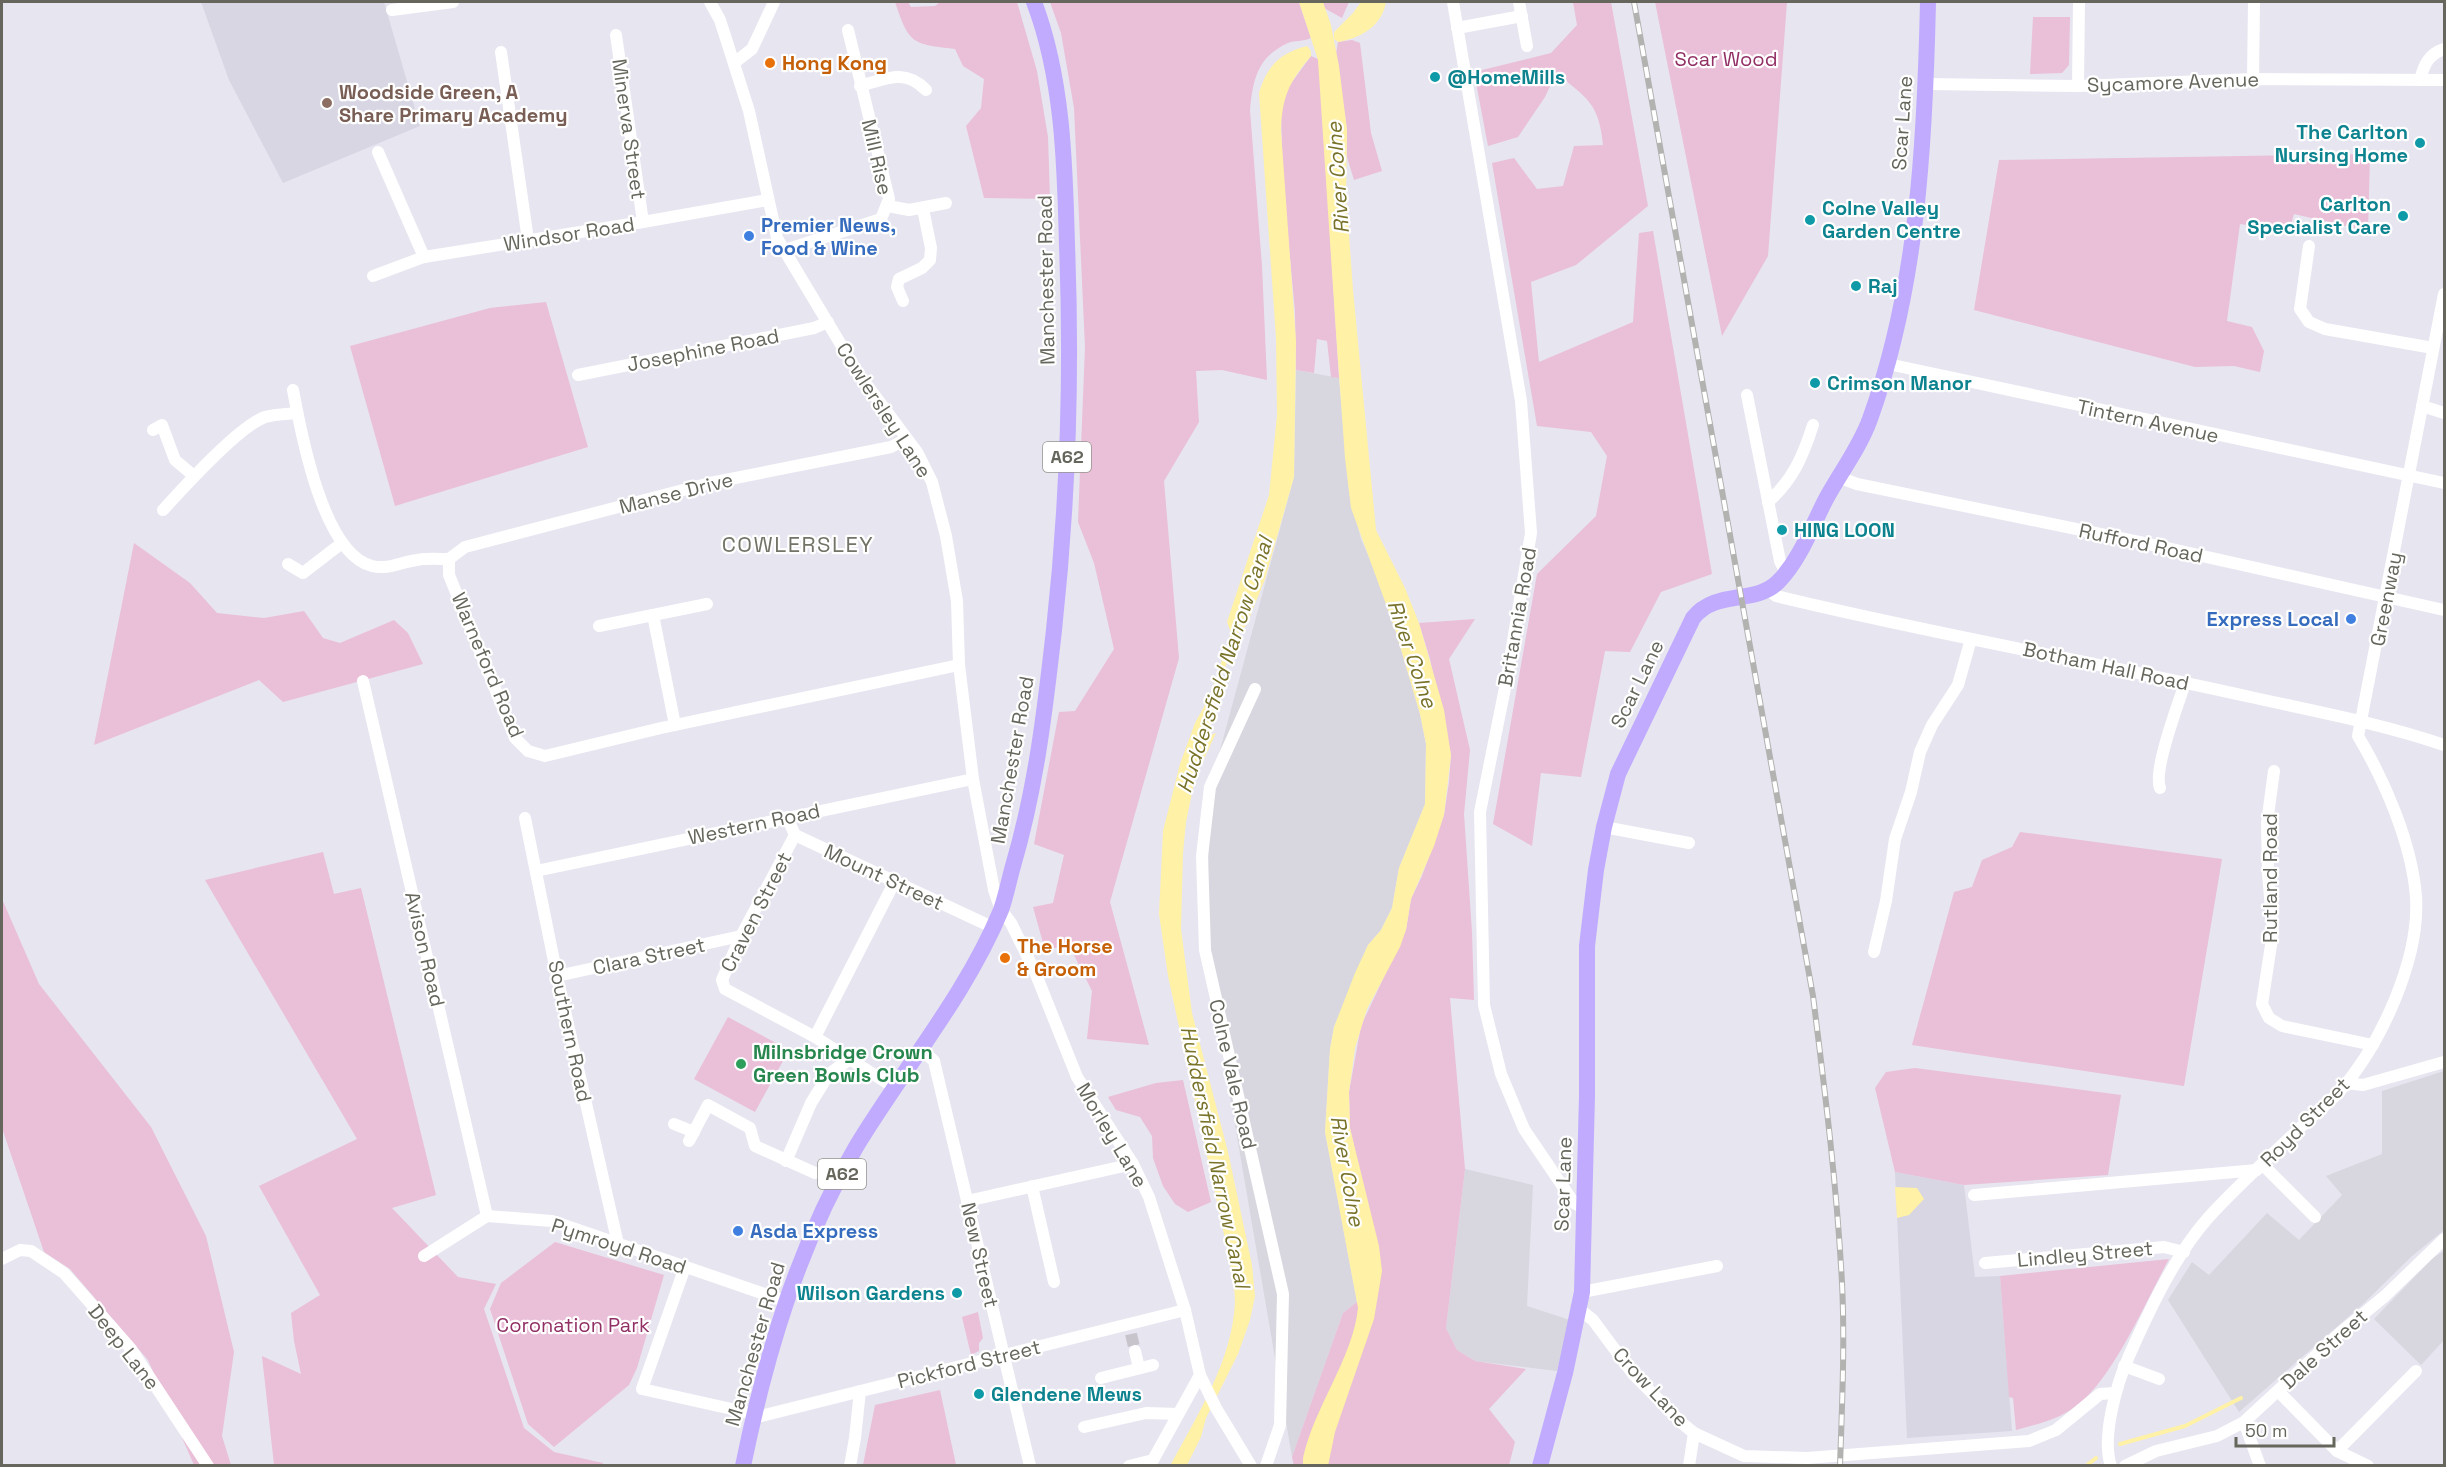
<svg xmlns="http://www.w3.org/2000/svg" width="2446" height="1467" font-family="'Space Grotesk',sans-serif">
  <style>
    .industrial { fill: #d8d7df }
    .education { fill: #d8d6e3 }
    .green { fill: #eabfd8 }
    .water { fill: #fff1a6 }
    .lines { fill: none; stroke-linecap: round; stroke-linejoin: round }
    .stream { stroke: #fff1a6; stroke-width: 4 }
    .minor-tunnel { stroke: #c7c5cb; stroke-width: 12; stroke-dasharray: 12 6; stroke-linecap: butt }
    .minor { stroke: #fff; stroke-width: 12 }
    .major { stroke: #c0abff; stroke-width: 16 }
    .rail-casing { stroke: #b2b2b0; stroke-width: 6 }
    .rail { stroke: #fff; stroke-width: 4; stroke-dasharray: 11; stroke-linecap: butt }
    .food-dot { fill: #e8710a; stroke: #fff; stroke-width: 2 }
    .culture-dot { fill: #0f9aa8; stroke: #fff; stroke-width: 2 }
    .education-dot { fill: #8d6e63; stroke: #fff; stroke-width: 2 }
    .shop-dot { fill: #3f7fe0; stroke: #fff; stroke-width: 2 }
    .leisure-dot { fill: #2e9e5b; stroke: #fff; stroke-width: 2 }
    .labels { text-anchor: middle; stroke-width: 4.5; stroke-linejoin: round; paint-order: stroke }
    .shield { fill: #fff; stroke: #95948e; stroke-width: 1.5 }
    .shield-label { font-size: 18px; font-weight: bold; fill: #67665d }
    .park-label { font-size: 20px; fill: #923065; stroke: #fff }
    .food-label { font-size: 20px; font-weight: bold; fill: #c56008; stroke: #fff; text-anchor: start }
    .culture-label { font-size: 20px; font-weight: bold; fill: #0d838f; stroke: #fff; text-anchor: start }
    .street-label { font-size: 20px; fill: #67665d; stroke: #fff }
    .education-label { font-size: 20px; font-weight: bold; fill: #785e54; stroke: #fff; text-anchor: start }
    .shop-label { font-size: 20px; font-weight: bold; fill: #366cbe; stroke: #fff; text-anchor: start }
    .leisure-label { font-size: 20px; font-weight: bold; fill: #27864d; stroke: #fff; text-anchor: start }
    .water-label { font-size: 21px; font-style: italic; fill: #79732a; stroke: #fff }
    .quarter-label { font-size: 22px; letter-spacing: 1.5px; fill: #747368; stroke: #fff }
  </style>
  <rect width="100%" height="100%" fill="#e7e5f0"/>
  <g class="industrial">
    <polygon points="1296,370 1339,378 1349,492 1361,539 1379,579 1395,629 1420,714 1426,744 1425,804 1399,868 1392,908 1381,930 1368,945 1334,1027 1330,1049 1325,1132 1357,1302 1343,1313 1292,1457 1206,956 1210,787 1294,477"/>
    <polygon points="2444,1071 2444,1230 2411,1257 2362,1305 2239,1412 2168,1300 2192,1262 2209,1275 2267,1213 2299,1240 2342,1195 2326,1176 2382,1154 2382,1091"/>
    <polygon points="1465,1169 1533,1185 1527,1306 1570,1320 1557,1371 1475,1361 1457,1350 1446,1328"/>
    <polygon points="2444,1251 2444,1340 2421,1365 2374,1319 2433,1258"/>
  </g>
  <g class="education">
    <polygon points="201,2 384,2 420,126 283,183 229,80"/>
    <polygon points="1895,1172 1964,1185 1975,1277 2000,1276 2012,1431 1907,1438"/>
  </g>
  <g class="green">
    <path d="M 895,2 L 908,2 L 911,7 L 935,6 L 940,2 L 1017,2 L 1037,71 L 1048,137 L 1050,199 L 984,198 L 966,126 L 981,108 L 984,79 L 963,66 L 955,49 C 912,44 909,44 895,2 Z"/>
    <path d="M 1050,2 L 1299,2 L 1311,38 C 1303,42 1295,40 1288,43 C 1257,57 1253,80 1250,110 L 1262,266 L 1267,380 L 1222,370 L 1196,371 L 1199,422 L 1164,481 L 1179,658 L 1110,902 L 1149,1045 L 1087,1039 L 1092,991 L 1069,945 L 1045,950 L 1033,907 L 1053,903 L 1064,855 L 1034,844 L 1059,712 L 1075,711 L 1114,649 L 1094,563 L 1078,522 L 1085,347 L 1074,108 L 1061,33 Z"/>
    <polygon points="1323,2 1349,2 1342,18 1324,8"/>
    <path d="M 1573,2 L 1611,2 L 1648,206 L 1576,265 L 1531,282 L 1539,362 L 1633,322 L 1639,233 L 1653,231 L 1712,574 L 1661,592 L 1630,652 L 1605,651 L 1581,777 L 1541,773 L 1532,846 L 1493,824 L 1537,574 L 1596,516 L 1607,456 L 1591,432 L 1537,426 L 1492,163 L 1514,158 L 1537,189 L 1563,186 L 1574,146 L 1603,145 C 1599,103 1587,98 1556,73 L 1545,97 L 1518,137 L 1488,146 L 1474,72 L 1551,53 L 1577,25 Z"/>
    <polygon points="1655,2 1787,2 1768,256 1722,336"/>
    <polygon points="2033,17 2070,17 2069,65 2062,73 2030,74"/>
    <polygon points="1352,40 1360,43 1371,133 1382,171 1354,180 1347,157 1347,130 1336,54 1338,42"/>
    <polygon points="1311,56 1318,59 1320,73 1339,378 1331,377 1327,341 1317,339 1314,373 1296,370 1295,311 1283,184 1281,113 1287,89"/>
    <polygon points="2370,154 2368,231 2294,214 2289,231 2240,224 2227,321 2252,327 2264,351 2260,372 2234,366 2195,367 1974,310 1999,160"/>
    <polygon points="546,302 588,447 395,506 350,346 490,308"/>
    <polygon points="134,543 190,583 217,613 264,618 304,611 323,638 340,643 394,620 408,633 423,664 283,702 259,680 94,745"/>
    <polygon points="1475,619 1449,659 1470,750 1464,814 1472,932 1474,1000 1450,998 1465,1169 1446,1328 1457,1350 1475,1361 1526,1369 1489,1409 1515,1442 1509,1465 1294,1466 1292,1457 1343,1313 1357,1302 1382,1271 1350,1128 1349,1092 1361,1026 1406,930 1411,899 1422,876 1444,815 1449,782 1451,755 1430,659 1419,623"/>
    <polygon points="2020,832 2222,859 2184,1086 1912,1045 1954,892 1972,887 1982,860 2012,847"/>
    <polygon points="323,852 334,894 361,888 436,1195 392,1208 458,1277 496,1284 484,1309 524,1428 554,1452 603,1463 602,1465 274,1465 262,1356 301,1374 294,1341 291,1313 320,1295 259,1186 357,1139 205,880"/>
    <polygon points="2,899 39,984 151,1127 206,1236 234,1352 222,1436 231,1465 194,1465 148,1360 70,1269 44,1252 2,1128"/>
    <polygon points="728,1017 789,1050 755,1112 694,1079"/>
    <polygon points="1915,1068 2121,1095 2108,1175 1964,1185 1895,1172 1875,1088 1886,1072"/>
    <polygon points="1183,1080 1211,1202 1188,1212 1175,1204 1163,1186 1153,1158 1152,1136 1140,1117 1116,1110 1108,1097 1156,1083"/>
    <polygon points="555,1242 664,1275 637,1368 629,1385 554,1447 528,1424 490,1309 501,1283"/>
    <path d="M 2169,1259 C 2146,1301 2113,1379 2076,1406 C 2058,1420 2037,1424 2016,1430 L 2013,1398 L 2009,1397 L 2000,1276 Z"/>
    <polygon points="978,1312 983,1338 979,1343 979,1351 971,1355 962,1317"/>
    <polygon points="940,1390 956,1465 863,1465 875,1405"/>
  </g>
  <g class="water">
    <path d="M 1299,2 L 1323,2 L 1331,25 L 1339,66 L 1347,130 L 1346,193 L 1353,290 L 1376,530 L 1405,588 L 1419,623 L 1444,710 L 1451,755 L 1444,815 L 1434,846 L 1411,899 L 1406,930 L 1400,947 L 1367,1009 L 1355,1048 L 1349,1092 L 1350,1128 L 1379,1246 L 1382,1271 L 1374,1319 L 1335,1432 L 1328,1466 L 1303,1465 L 1303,1458 C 1314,1407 1353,1358 1358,1308 L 1325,1132 L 1330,1049 L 1334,1027 L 1355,973 L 1368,945 L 1381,930 L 1392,908 L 1399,868 L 1425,804 L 1426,744 L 1420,714 L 1395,629 L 1351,508 L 1345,458 L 1336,333 L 1318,60 Z"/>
    <path d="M 1361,2 L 1386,2 C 1382,26 1361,38 1338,42 L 1334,39 L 1334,32 L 1353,13 Z"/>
    <path d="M 1307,46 L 1311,51 L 1311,56 C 1289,82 1282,97 1281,131 L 1296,341 L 1294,477 L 1265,579 L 1249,619 L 1245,627 L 1237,634 L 1215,696 L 1215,711 L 1208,732 L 1209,736 L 1216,733 L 1195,778 L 1186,822 L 1183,853 L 1181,929 L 1192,1013 L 1228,1152 L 1252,1265 L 1255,1296 L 1250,1320 L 1238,1354 L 1206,1418 L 1201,1437 L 1187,1465 L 1170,1466 C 1197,1416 1232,1361 1235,1303 C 1235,1289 1232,1275 1230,1262 L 1168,976 L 1159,914 L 1163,831 L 1180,764 L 1195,723 L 1210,696 L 1231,633 L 1227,622 L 1269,495 L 1277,415 L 1276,338 L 1259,93 C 1267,66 1280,53 1307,46 Z"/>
    <polygon points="1895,1187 1917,1188 1924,1199 1909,1215 1897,1218"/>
  </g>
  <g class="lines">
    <g class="stream">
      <polyline points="2120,1444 2185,1426 2241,1398"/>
      <polyline points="2086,1466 2096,1458"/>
    </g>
    <polyline class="minor-tunnel" points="1131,1334 1135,1351"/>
    <g class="minor">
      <polyline points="710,2 720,20 749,111 777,238 858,373 917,452 932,482 946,536 957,601 959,665 973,779 994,890 1001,910 1011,923 1035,972 1077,1077 1133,1164 1149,1197 1185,1310 1200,1375 1216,1408 1251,1466"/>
      <polyline points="1453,2 1521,401 1531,533 1506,683 1480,812 1484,1005 1501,1074 1524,1129 1574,1203 1583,1208"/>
      <polyline points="1519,2 1527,46"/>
      <polyline points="392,10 453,2"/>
      <polyline points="1457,28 1522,16"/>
      <polyline points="616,35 643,222"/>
      <polyline points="501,52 528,240"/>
      <polyline points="734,63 752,49 774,2"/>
      <polyline points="2253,79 2254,2"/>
      <path d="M 2420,80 C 2424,64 2429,54 2444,49"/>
      <polyline points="1927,84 2078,86 2253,79 2444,80"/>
      <path d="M 860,86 C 886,79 905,68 926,90"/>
      <polyline points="2078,86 2079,2"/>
      <polyline points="378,152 424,257"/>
      <polyline points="888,206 909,210 946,203"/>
      <polyline points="2309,246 2300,309 2309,322 2325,329 2433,348"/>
      <polyline points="785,250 881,219 889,199 848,30"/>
      <polyline points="373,276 424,257 643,222 767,200"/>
      <polyline points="903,301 897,287 899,279 922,268 930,260 931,248 923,209"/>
      <polyline points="1888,364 2444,483"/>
      <polyline points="578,375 814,328 828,322"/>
      <path d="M 293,390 C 301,433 323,554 372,566 C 388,570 401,562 417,560 C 427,558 439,559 449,559 L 449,575 L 515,738 L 528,751 L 545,756 L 661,728 L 959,665"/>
      <polyline points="1747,395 1780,561 1786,573"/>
      <polyline points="2422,406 2444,413"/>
      <polyline points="153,430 162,425 175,460 194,476"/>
      <polyline points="1838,477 1857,484 2144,543 2444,610"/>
      <path d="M 1768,502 C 1793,480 1803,456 1813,425"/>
      <path d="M 163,510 C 183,488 239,426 265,417 C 275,414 287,414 297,413"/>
      <polyline points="449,559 465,547 710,483 891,447 906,439"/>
      <polyline points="288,564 303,573 342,543"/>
      <path d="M 1767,589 L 1776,596 C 1932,634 2090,661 2246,696 C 2313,711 2380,723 2444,745"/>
      <polyline points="599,626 653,615"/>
      <polyline points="363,681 487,1216"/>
      <polyline points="1255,689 1210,787 1202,856 1205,950 1283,1294 1280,1425 1266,1466"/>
      <polyline points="675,725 653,615 707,604"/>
      <polyline points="2274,771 2267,823 2268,874 2273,932 2262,1004 2269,1018 2282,1026 2373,1045"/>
      <path d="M 2160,788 C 2153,770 2178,705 2185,683"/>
      <polyline points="787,817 795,835 992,927"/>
      <polyline points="525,818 557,976 618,1244"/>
      <polyline points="1604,827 1689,843"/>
      <polyline points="795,835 741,936 722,980 725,989 815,1037 895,1088"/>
      <polyline points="536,871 973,779"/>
      <polyline points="1874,952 1886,901 1895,839 1911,792 1920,752 1932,725 1958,685 1971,639"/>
      <polyline points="557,976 741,936"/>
      <polyline points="815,1037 894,883"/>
      <polyline points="921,1049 934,1061 1030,1466"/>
      <polyline points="2346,1083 2363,1085 2444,1062"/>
      <polyline points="674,1124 694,1132"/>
      <polyline points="689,1141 708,1105 750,1128 755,1146 815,1173"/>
      <polyline points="786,1161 811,1103 829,1074 850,1059"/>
      <polyline points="2263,1165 2315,1217"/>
      <polyline points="1032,1186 1054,1282"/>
      <polyline points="1974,1195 2257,1170"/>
      <polyline points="967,1201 1133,1164"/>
      <polyline points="424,1256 487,1216 552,1221 785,1301"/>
      <polyline points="2,1259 20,1250 31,1251 64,1273 131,1349 208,1466"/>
      <polyline points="1985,1263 2164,1247 2184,1252"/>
      <polyline points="685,1267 642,1389 754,1414"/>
      <polyline points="1582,1292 1717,1266"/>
      <polyline points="1578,1308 1593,1320 1633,1374 1683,1424 1694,1433 1744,1456 1807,1458 2029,1441 2056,1430 2100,1394 2114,1393"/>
      <polyline points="1135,1351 1139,1368"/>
      <polyline points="2124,1366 2159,1379"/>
      <polyline points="1101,1378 1153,1365"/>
      <polyline points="2278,1391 2337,1451 2368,1466"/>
      <polyline points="753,1418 1185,1310"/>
      <polyline points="2244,1422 2260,1466"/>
      <polyline points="1084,1427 1146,1413 1178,1414"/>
      <polyline points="2337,1451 2416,1371"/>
      <polyline points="850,1466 855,1438 860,1391"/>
      <polyline points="1129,1466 1153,1460 1200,1375"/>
      <polyline points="1689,1466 1694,1433"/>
      <path d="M 2111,1466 C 2101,1437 2117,1383 2129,1356 C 2149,1311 2175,1255 2208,1218 C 2237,1186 2271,1156 2302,1126 C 2314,1114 2327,1105 2339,1092 C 2380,1046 2420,960 2416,897 C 2412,844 2385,781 2358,736 L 2444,294"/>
      <polyline points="2125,1466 2156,1451 2217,1436 2244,1422 2340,1333 2385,1296 2444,1239"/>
    </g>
    <g class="major">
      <path d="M 743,1466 C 766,1354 798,1246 856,1147 C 903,1069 966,995 1001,910 C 1006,896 1009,880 1013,866 C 1036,788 1045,710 1054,630 C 1068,502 1072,374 1067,245 C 1065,165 1063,78 1034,2"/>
      <path d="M 1540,1466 L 1565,1373 L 1582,1292 L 1587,1096 L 1587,946 L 1596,870 L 1604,827 L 1618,774 L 1693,618 C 1716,589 1755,605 1778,582 C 1800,560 1812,526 1826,499 C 1840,473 1860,447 1870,419 C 1918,286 1925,141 1928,2"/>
    </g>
    <defs>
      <path id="rail" d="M 1634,2 L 1813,996 C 1825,1092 1837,1187 1842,1283 C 1845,1344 1842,1405 1840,1466"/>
    </defs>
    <use href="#rail" class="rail-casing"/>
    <use href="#rail" class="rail"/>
  </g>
  <g class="food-dot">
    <circle cx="770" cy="63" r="6"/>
    <circle cx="1005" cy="958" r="6"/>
  </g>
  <g class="culture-dot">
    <circle cx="1435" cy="77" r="6"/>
    <circle cx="2420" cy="143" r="6"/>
    <circle cx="2403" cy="216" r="6"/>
    <circle cx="1810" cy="220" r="6"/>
    <circle cx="1856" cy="286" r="6"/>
    <circle cx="1815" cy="383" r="6"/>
    <circle cx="1782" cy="530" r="6"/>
    <circle cx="957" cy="1293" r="6"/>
    <circle cx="979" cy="1394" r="6"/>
  </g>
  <circle class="education-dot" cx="327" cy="103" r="6"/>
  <g class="shop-dot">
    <circle cx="749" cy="236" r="6"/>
    <circle cx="2351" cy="619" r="6"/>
    <circle cx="738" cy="1231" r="6"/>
  </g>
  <circle class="leisure-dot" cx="741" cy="1064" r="6"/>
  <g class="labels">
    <g class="shield">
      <rect x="1043" y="442" width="48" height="30" rx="4.5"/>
      <rect x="818" y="1159" width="48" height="30" rx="4.5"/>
    </g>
    <g class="shield-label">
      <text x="1067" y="463">A62</text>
      <text x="842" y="1180">A62</text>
    </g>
    <g class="park-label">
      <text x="1726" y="66">Scar Wood</text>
      <text x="573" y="1332">Coronation Park</text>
    </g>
    <g class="food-label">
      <text x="782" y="70">Hong Kong</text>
      <text x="1017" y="953">The Horse<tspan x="1017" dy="23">&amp; Groom</tspan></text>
    </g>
    <g class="culture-label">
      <text x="1447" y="84">@HomeMills</text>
      <text x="2408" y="139" text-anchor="end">The Carlton<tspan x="2408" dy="23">Nursing Home</tspan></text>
      <text x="2391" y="211" text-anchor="end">Carlton<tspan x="2391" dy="23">Specialist Care</tspan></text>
      <text x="1822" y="215">Colne Valley<tspan x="1822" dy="23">Garden Centre</tspan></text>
      <text x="1868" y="293">Raj</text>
      <text x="1827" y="390">Crimson Manor</text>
      <text x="1794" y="537">HING LOON</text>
      <text x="945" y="1300" text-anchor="end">Wilson Gardens</text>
      <text x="991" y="1401">Glendene Mews</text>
    </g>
    <g class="street-label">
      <text transform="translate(2173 82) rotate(-2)" y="7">Sycamore Avenue</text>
      <text transform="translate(1902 123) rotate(-86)" y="7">Scar Lane</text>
      <text transform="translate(629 129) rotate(82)" y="7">Minerva Street</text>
      <text transform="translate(877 157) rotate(77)" y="7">Mill Rise</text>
      <text transform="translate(569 234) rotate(-9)" y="7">Windsor Road</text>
      <text transform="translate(1046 280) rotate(-91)" y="7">Manchester Road</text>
      <text transform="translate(703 350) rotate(-11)" y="7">Josephine Road</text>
      <text transform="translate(884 410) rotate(57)" y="7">Cowlersley Lane</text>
      <text transform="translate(2148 421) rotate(12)" y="7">Tintern Avenue</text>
      <text transform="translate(676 493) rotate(-14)" y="7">Manse Drive</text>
      <text transform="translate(2141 543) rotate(12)" y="7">Rufford Road</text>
      <text transform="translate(2386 599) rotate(-79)" y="7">Greenway</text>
      <text transform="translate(1517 617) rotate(-80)" y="7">Britannia Road</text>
      <text transform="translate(488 665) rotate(67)" y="7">Warneford Road</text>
      <text transform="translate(2106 666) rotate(12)" y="7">Botham Hall Road</text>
      <text transform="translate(1637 684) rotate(-64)" y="7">Scar Lane</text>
      <text transform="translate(1012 760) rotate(-80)" y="7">Manchester Road</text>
      <text transform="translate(754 824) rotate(-12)" y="7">Western Road</text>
      <text transform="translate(884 877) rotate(25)" y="7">Mount Street</text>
      <text transform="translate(2270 878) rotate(-90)" y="7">Rutland Road</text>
      <text transform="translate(756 912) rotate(-63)" y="7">Craven Street</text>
      <text transform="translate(425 949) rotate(77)" y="7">Avison Road</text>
      <text transform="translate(649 956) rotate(-12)" y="7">Clara Street</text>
      <text transform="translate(570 1031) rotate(78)" y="7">Southern Road</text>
      <text transform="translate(1233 1074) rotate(77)" y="7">Colne Vale Road</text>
      <text transform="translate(2305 1122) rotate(-45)" y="7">Royd Street</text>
      <text transform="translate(1112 1135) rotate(59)" y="7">Morley Lane</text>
      <text transform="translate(1563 1184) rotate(-88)" y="7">Scar Lane</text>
      <text transform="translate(619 1246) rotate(18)" y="7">Pymroyd Road</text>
      <text transform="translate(2085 1254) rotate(-5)" y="7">Lindley Street</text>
      <text transform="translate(980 1255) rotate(77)" y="7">New Street</text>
      <text transform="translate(755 1344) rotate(-74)" y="7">Manchester Road</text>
      <text transform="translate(124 1347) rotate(52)" y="7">Deep Lane</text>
      <text transform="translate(2324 1349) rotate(-42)" y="7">Dale Street</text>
      <text transform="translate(969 1364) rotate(-14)" y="7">Pickford Street</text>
      <text transform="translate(1651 1387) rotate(47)" y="7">Crow Lane</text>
    </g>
    <g class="education-label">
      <text x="339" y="99">Woodside Green, A<tspan x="339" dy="23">Share Primary Academy</tspan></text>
    </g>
    <g class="shop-label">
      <text x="761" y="232">Premier News,<tspan x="761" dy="23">Food &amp; Wine</tspan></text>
      <text x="2339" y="626" text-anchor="end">Express Local</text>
      <text x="750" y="1238">Asda Express</text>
    </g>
    <g class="leisure-label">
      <text x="753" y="1059">Milnsbridge Crown<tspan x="753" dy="23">Green Bowls Club</tspan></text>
    </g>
    <g class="water-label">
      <text transform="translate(1338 178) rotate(-94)" y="7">River Colne</text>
      <text transform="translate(1412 654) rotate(71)" y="7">River Colne</text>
      <text transform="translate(1225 665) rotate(-72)" y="7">Huddersfield Narrow Canal</text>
      <text transform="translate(1215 1157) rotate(78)" y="7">Huddersfield Narrow Canal</text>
      <text transform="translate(1347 1171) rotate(80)" y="7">River Colne</text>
    </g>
    <g class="quarter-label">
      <text x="798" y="552">COWLERSLEY</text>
    </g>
  </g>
  <rect width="2446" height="1467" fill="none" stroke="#67665d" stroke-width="6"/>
  <path d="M2236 1437v9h98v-9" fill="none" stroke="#67665d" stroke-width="3"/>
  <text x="2245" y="1437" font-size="18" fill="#67665d" stroke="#ffffff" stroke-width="4.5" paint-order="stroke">50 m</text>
</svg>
